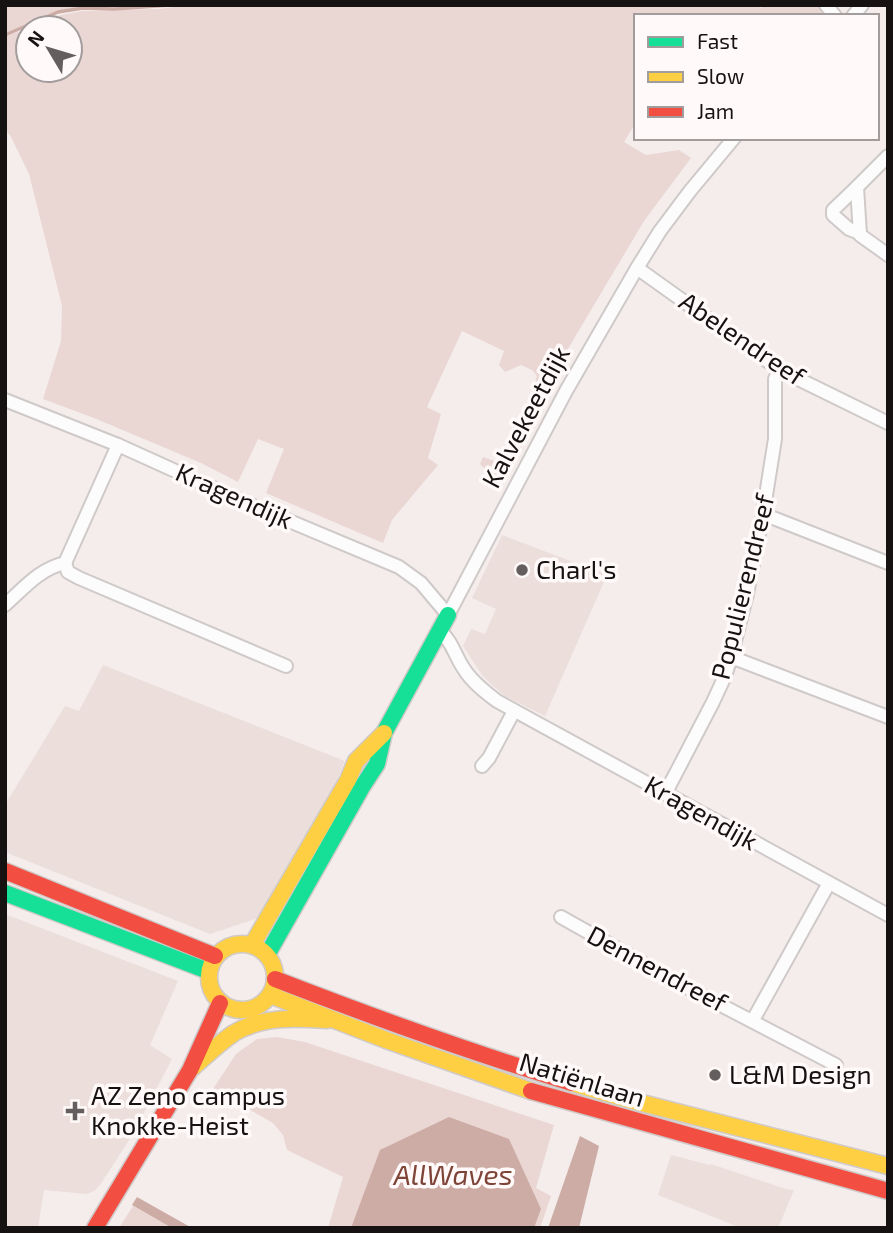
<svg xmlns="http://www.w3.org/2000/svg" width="893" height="1233" font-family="'Exo 2',sans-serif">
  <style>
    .built { fill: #ecdedb }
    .green { fill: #ead7d3; fill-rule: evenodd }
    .water { fill: #ccaca5 }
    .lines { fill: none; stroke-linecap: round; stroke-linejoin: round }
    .stream { stroke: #ccaca5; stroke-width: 3.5 }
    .street-casing { stroke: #cfcac9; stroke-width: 16 }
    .fast-casing { stroke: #cfcac9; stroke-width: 19 }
    .slow-casing { stroke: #cfcac9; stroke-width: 19 }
    .jam-casing { stroke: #cfcac9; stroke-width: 19 }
    .street { stroke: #fdfcfc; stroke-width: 12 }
    .fast { stroke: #16e098; stroke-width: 16 }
    .slow { stroke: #ffcf43; stroke-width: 16 }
    .jam { stroke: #f24e42; stroke-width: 16 }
    .poi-dot { fill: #645f5e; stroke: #fffaf9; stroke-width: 2.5 }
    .labels { text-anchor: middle; stroke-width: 7; stroke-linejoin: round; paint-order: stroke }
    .street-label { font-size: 26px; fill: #161211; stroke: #fffaf9 }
    .poi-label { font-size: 26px; fill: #161211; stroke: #fffaf9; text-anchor: start }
    .water-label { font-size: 28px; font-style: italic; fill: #7f4438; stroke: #fffaf9 }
  </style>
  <rect width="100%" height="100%" fill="#f4edec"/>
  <g class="built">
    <polygon points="502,535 607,575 545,716 505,696 493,686 482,675 463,646 471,629 485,634 496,609 472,598"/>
    <polygon points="103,665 345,761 329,799 261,917 210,934 5,852 5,805 65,706 79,711"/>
    <polygon points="5,914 178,981 150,1045 172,1059 133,1134 100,1185 94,1191 87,1194 44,1190 38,1228 5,1228"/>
    <polygon points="671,1155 710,1165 711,1164 786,1189 794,1190 778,1228 741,1228 658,1195"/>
  </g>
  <g class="green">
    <polygon points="5,5 138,5 83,6 58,11 5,33"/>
    <path d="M 188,5 L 758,5 L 761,8 L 764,5 L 818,5 L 823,12 L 821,16 L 636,16 L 636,122 L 624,142 L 646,155 L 679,150 L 691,158 L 644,221 L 553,374 L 559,377 L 502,483 L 494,478 L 480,464 L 483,457 L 500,463 L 530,407 L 533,388 L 537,376 L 532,370 L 521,365 L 505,372 L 499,365 L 504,351 L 462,331 L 427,407 L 441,414 L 428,458 L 438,465 L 392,520 L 383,543 L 266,493 L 284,449 L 258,439 L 238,482 L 201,463 L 94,418 L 43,399 L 61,341 L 62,306 L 29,174 L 11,137 L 5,129 L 5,37 L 61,15 L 83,11 L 159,9 ZM 28,28 L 70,28 L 70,70 L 28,70 Z"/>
    <polygon points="277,1037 305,1042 554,1125 536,1188 551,1196 540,1228 328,1228 343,1177 287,1150 283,1135 273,1123 213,1089 236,1054 257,1039"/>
    <polygon points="133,1206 172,1228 119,1228"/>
  </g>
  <g class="water">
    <polygon points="449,1117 509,1139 541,1209 534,1228 351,1228 380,1150"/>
    <polygon points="580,1136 599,1146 579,1228 548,1228"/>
    <polygon points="137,1197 192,1228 172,1228 132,1205"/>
  </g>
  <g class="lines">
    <polyline class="stream" points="5,35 58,12 83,8 114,9 171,5"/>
    <defs>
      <g id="street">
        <polyline points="826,5 835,16"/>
        <polyline points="853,16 862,5"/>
        <polyline points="888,156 857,187 860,235 888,255"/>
        <polyline points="857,187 833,210 833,215 849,229 860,233"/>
        <polyline points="637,268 780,370 888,423"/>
        <polyline points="5,400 118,445 244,502 399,567 421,583 448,615 566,391 637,268 660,231 690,191 734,138"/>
        <polyline points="763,514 888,563"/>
        <polyline points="65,563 68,572 79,578 286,666"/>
        <path d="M 5,605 C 24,588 39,569 65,563 L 118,445"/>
        <path d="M 440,631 C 452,641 455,656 464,669 C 472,682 485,692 497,701 L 888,915"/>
        <polyline points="731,657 888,717"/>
        <polyline points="482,766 489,758 514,711"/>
        <polyline points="665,794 713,702 725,676 731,657 747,594 763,514 775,439 775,379 780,370"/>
        <polyline points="561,917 669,978 836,1065"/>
        <polyline points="753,1020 829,883"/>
      </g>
      <g id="fast">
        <polyline points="5,893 208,971"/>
        <polyline points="267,955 362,787 377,764 384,733 448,615"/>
      </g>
      <g id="slow">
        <circle cx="242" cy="977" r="33"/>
        <polyline points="252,945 348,780 356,761 384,733"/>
        <polyline points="270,995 386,1040 531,1091"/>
        <path d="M 191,1069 C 205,1057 219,1043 234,1033 C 262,1016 296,1018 327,1020"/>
        <polyline points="572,1083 634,1101 888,1166"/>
      </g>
      <g id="jam">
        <polyline points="5,871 215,956"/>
        <path d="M 275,979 C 373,1017 472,1053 572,1083"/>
        <polyline points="531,1091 888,1191"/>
        <polyline points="95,1228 190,1070 220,1003"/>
      </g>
    </defs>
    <use href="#street" class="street-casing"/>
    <use href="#fast" class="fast-casing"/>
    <use href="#slow" class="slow-casing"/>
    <use href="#jam" class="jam-casing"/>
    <use href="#street" class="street"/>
    <use href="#fast" class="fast"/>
    <use href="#slow" class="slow"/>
    <use href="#jam" class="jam"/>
  </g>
  <g class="poi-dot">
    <circle cx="522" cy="570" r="7"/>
    <circle cx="715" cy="1075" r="7"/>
    <path d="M71.5 1100.5h7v7h7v7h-7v7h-7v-7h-7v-7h7z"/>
  </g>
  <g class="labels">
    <g class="street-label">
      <text transform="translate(742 339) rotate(34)" y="9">Abelendreef</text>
      <text transform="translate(526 417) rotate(-62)" y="9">Kalvekeetdijk</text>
      <text transform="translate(234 496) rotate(24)" y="9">Kragendijk</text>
      <text transform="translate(743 587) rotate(-76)" y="9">Populierendreef</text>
      <text transform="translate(701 813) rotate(29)" y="9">Kragendijk</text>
      <text transform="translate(657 969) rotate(28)" y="9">Dennendreef</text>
      <text transform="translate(582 1080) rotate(17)" y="9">Natiënlaan</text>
    </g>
    <g class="poi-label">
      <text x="536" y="579">Charl's</text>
      <text x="729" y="1084">L&amp;M Design</text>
      <text x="91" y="1105">AZ Zeno campus<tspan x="91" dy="30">Knokke-Heist</tspan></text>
    </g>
    <g class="water-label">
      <text x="453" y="1185">AllWaves</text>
    </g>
  </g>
  <rect width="893" height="1233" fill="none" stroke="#161211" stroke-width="14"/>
  <rect x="634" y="14" width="245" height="126" fill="#fffaf9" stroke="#a29d9c" stroke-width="2"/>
  <rect x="648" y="37" width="35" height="10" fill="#16e098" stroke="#a29d9c" stroke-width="2"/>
  <text x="697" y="49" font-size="21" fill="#161211">Fast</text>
  <rect x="648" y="72" width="35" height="10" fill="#ffcf43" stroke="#a29d9c" stroke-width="2"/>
  <text x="697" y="84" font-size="21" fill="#161211">Slow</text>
  <rect x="648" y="107" width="35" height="10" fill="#f24e42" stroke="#a29d9c" stroke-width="2"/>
  <text x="697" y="119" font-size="21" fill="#161211">Jam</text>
  <g transform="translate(49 49) rotate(308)"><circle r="33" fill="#fffaf9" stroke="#a29d9c" stroke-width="2"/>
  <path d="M0-5L12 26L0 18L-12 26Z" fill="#645f5e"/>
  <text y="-10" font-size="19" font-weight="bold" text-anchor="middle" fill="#161211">N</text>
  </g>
</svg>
